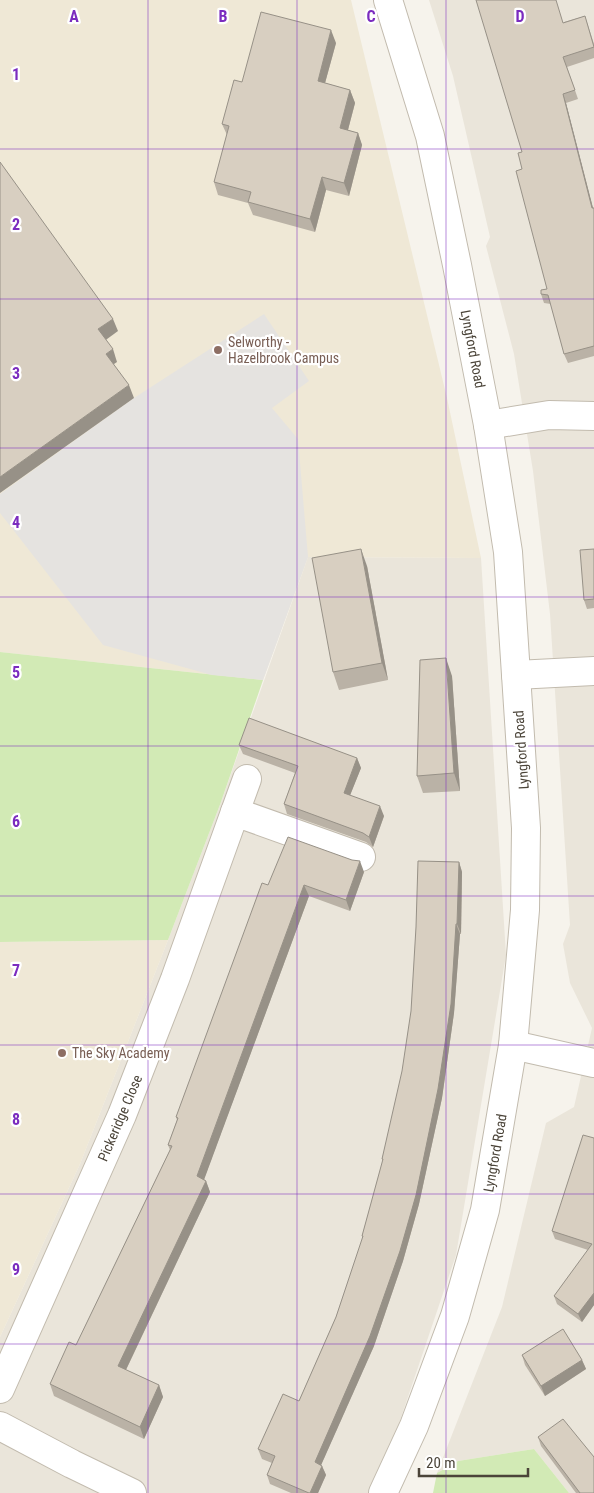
<svg xmlns="http://www.w3.org/2000/svg" width="594" height="1493" font-family="'Roboto Condensed',sans-serif">
  <style>
    .residential { fill: #eae5da }
    .education { fill: #efe8d6 }
    .green { fill: #d2eab5 }
    .parking { fill: #e5e3e0 }
    .lines { fill: none; stroke-linecap: round; stroke-linejoin: round }
    .minor-casing { stroke: #c2bbae; stroke-width: 30 }
    .minor { stroke: #fff; stroke-width: 28 }
    .wall { fill: #bab2a6 }
    .shaded-wall { fill: #979187 }
    .building { fill: #d8cfc1; stroke: #979187 }
    .grid { fill: none; stroke: #7b2cbf; stroke-width: 1; stroke-opacity: 0.55 }
    .education-dot { fill: #8d6e63; stroke: #fff; stroke-width: 2 }
    .labels { text-anchor: middle; stroke-width: 4.5; stroke-linejoin: round; paint-order: stroke }
    .education-label { font-size: 14px; fill: #785e54; stroke: #fff; text-anchor: start }
    .street-label { font-size: 14px; fill: #4b4439; stroke: #fff }
    .grid-label { font-size: 16px; text-anchor: middle; font-weight: bold; fill: #7b2cbf; stroke: #fff; stroke-width: 4.5; stroke-linejoin: round; paint-order: stroke }
  </style>
  <rect width="100%" height="100%" fill="#f6f3ec"/>
  <g class="residential">
    <polygon points="429,0 594,0 594,1493 569,1493 534,1449 458,1461 437,1473 502,1307 546,1123 574,1107 592,1028 570,983 563,944 570,925 550,614 533,471 514,354 486,246 490,237 453,76"/>
    <polygon points="308,557 481,558 506,955 456,1255 389,1453 369,1493 0,1493 0,1337 80,1164 168,940 221,802"/>
  </g>
  <g class="education">
    <polygon points="0,0 351,0 447,398 481,558 308,557 263,680 0,652"/>
    <polygon points="168,940 80,1164 0,1337 0,942"/>
  </g>
  <g class="green">
    <polygon points="0,652 263,680 221,802 168,940 0,942"/>
    <polygon points="534,1449 569,1493 433,1493 437,1473 458,1461"/>
  </g>
  <polygon class="parking" points="264,314 309,381 272,408 298,439 308,557 263,680 212,675 103,645 0,513 0,494 134,398"/>
  <g class="lines">
    <defs>
      <g id="minor">
        <polyline points="488,425 549,415 594,416"/>
        <polyline points="516,675 594,671"/>
        <polyline points="235,812 247,779"/>
        <polyline points="513,1045 594,1063"/>
        <polyline points="0,1389 122,1115 175,979 235,812 361,857"/>
        <polyline points="0,1426 72,1464 132,1493"/>
        <polyline points="383,1493 414,1426 455,1316 485,1210 513,1045 525,910 526,828 508,552 488,425 457,265 430,136 388,0"/>
      </g>
    </defs>
    <use href="#minor" class="minor-casing"/>
    <use href="#minor" class="minor"/>
  </g>
  <g class="wall">
    <polygon points="585,16 594,44 594,58 567,67 578,99 566,103 593,208 594,208 594,356 568,363 564,354 551,304 544,303 541,294 547,289 522,169 522,152 564,22"/>
    <polygon points="336,43 325,83 350,90 355,103 348,130 358,133 362,145 349,196 326,190 315,232 253,215 248,203 218,195 214,182 227,135 222,124 242,82"/>
    <polygon points="594,549 594,608 587,609 584,600"/>
    <polygon points="367,566 388,680 339,690 333,672"/>
    <polygon points="452,676 460,791 423,793 417,776"/>
    <polygon points="239,745 357,758 361,768 350,795 384,816 373,847 366,842 287,814 284,804 295,773 243,754"/>
    <polygon points="459,862 462,872 461,934 460,934 454,1013 442,1098 419,1204 403,1261 374,1346 321,1465 322,1466 326,1475 318,1493 291,1493 270,1484 267,1475 272,1463 262,1459 258,1449 299,1401 336,1317 363,1238 362,1236 383,1161 382,1159"/>
    <polygon points="364,872 350,911 309,896 204,1179 206,1181 210,1192 126,1370 159,1385 163,1397 144,1439 54,1396 50,1384 76,1345 170,1150 168,1145 177,1120 176,1117 268,885"/>
    <polygon points="594,1138 594,1305 582,1322 557,1304 554,1296 588,1250 555,1239 552,1231"/>
    <polygon points="522,1355 582,1360 586,1369 545,1396 525,1365"/>
    <polygon points="538,1437 594,1493 576,1493 541,1446"/>
  </g>
  <g class="shaded-wall">
    <polygon points="331,30 336,43 322,94 318,81"/>
    <polygon points="350,90 355,103 345,141 340,128"/>
    <polygon points="563,94 566,103 594,212 592,208"/>
    <polygon points="358,133 362,145 349,196 344,183"/>
    <polygon points="322,177 326,190 315,232 310,219"/>
    <polygon points="113,319 118,331 103,342 98,329"/>
    <polygon points="113,349 117,362 111,366 106,354"/>
    <polygon points="129,385 134,398 0,493 0,477"/>
    <polygon points="361,549 367,566 388,680 382,663"/>
    <polygon points="446,658 452,676 460,791 454,773"/>
    <polygon points="357,758 361,768 347,803 344,793"/>
    <polygon points="380,806 384,816 373,847 369,837"/>
    <polygon points="360,861 364,872 350,911 346,900"/>
    <polygon points="459,862 462,872 461,934 457,924"/>
    <polygon points="304,885 309,896 201,1188 197,1176"/>
    <polygon points="456,924 460,934 454,1013 442,1098 419,1204 403,1261 374,1346 318,1472 315,1462"/>
    <polygon points="206,1181 210,1192 122,1378 118,1366"/>
    <polygon points="594,1292 594,1305 582,1322 578,1314"/>
    <polygon points="582,1360 586,1369 545,1396 541,1386"/>
    <polygon points="159,1385 163,1397 144,1439 140,1427"/>
    <polygon points="322,1466 326,1475 318,1493 310,1493"/>
  </g>
  <g class="building">
    <polygon points="476,0 556,0 563,23 585,16 594,47 563,57 575,90 563,94 592,208 594,208 594,346 564,354 548,295 541,294 541,290 547,289 516,171 522,169 518,153 522,152"/>
    <polygon points="261,12 331,30 318,81 350,90 340,128 358,133 344,183 322,177 310,219 248,202 251,192 214,182 229,126 222,124 234,80 242,82"/>
    <polygon points="0,162 113,319 98,329 113,349 106,354 129,385 0,477"/>
    <polygon points="361,549 382,663 333,672 312,558"/>
    <polygon points="594,549 594,599 584,600 580,550"/>
    <polygon points="446,658 454,773 417,776 420,660"/>
    <polygon points="249,718 357,758 344,793 380,806 369,837 363,833 284,804 298,766 239,745"/>
    <polygon points="288,837 352,860 360,861 346,900 304,885 197,1176 206,1181 118,1366 159,1385 140,1427 50,1384 69,1342 76,1345 172,1146 168,1145 178,1118 176,1117 251,913 262,883 268,885"/>
    <polygon points="418,861 459,862 457,924 456,924 451,1004 438,1089 416,1195 400,1251 370,1336 315,1462 322,1466 310,1493 309,1493 267,1475 275,1456 258,1449 283,1394 299,1401 336,1317 363,1236 362,1236 383,1159 382,1159 402,1071 411,1011 416,927"/>
    <polygon points="583,1135 594,1138 594,1293 578,1314 554,1296 592,1244 552,1231"/>
    <polygon points="563,1329 582,1360 541,1386 522,1355"/>
    <polygon points="563,1419 594,1457 594,1493 580,1493 538,1437"/>
  </g>
  <path class="grid" d="M 148,0 L 148,1493M 297,0 L 297,1493M 446,0 L 446,1493M 0,149 L 594,149M 0,299 L 594,299M 0,448 L 594,448M 0,597 L 594,597M 0,746 L 594,746M 0,896 L 594,896M 0,1045 L 594,1045M 0,1194 L 594,1194M 0,1344 L 594,1344"/>
  <g class="education-dot">
    <circle cx="218" cy="350" r="5"/>
    <circle cx="62" cy="1053" r="5"/>
  </g>
  <g class="labels">
    <g class="education-label">
      <text x="228" y="347">Selworthy -<tspan x="228" dy="16">Hazelbrook Campus</tspan></text>
      <text x="72" y="1058">The Sky Academy</text>
    </g>
    <g class="street-label">
      <text transform="translate(473 349) rotate(79)" y="5">Lyngford Road</text>
      <text transform="translate(521 750) rotate(-94)" y="5">Lyngford Road</text>
      <text transform="translate(120 1118) rotate(-67)" y="5">Pickeridge Close</text>
      <text transform="translate(495 1153) rotate(-80)" y="5">Lyngford Road</text>
    </g>
  </g>
  <g class="grid-label">
    <text x="74" y="22">A</text>
    <text x="223" y="22">B</text>
    <text x="371" y="22">C</text>
    <text x="520" y="22">D</text>
    <text x="16" y="80">1</text>
    <text x="16" y="230">2</text>
    <text x="16" y="379">3</text>
    <text x="16" y="528">4</text>
    <text x="16" y="678">5</text>
    <text x="16" y="827">6</text>
    <text x="16" y="976">7</text>
    <text x="16" y="1125">8</text>
    <text x="16" y="1275">9</text>
  </g>
  <path d="M419 1468v8h109v-8" fill="none" stroke="#4b4439" stroke-width="2.5"/>
  <text x="426" y="1468" font-size="15" fill="#4b4439" stroke="#ffffff" stroke-width="4" paint-order="stroke">20 m</text>
</svg>
